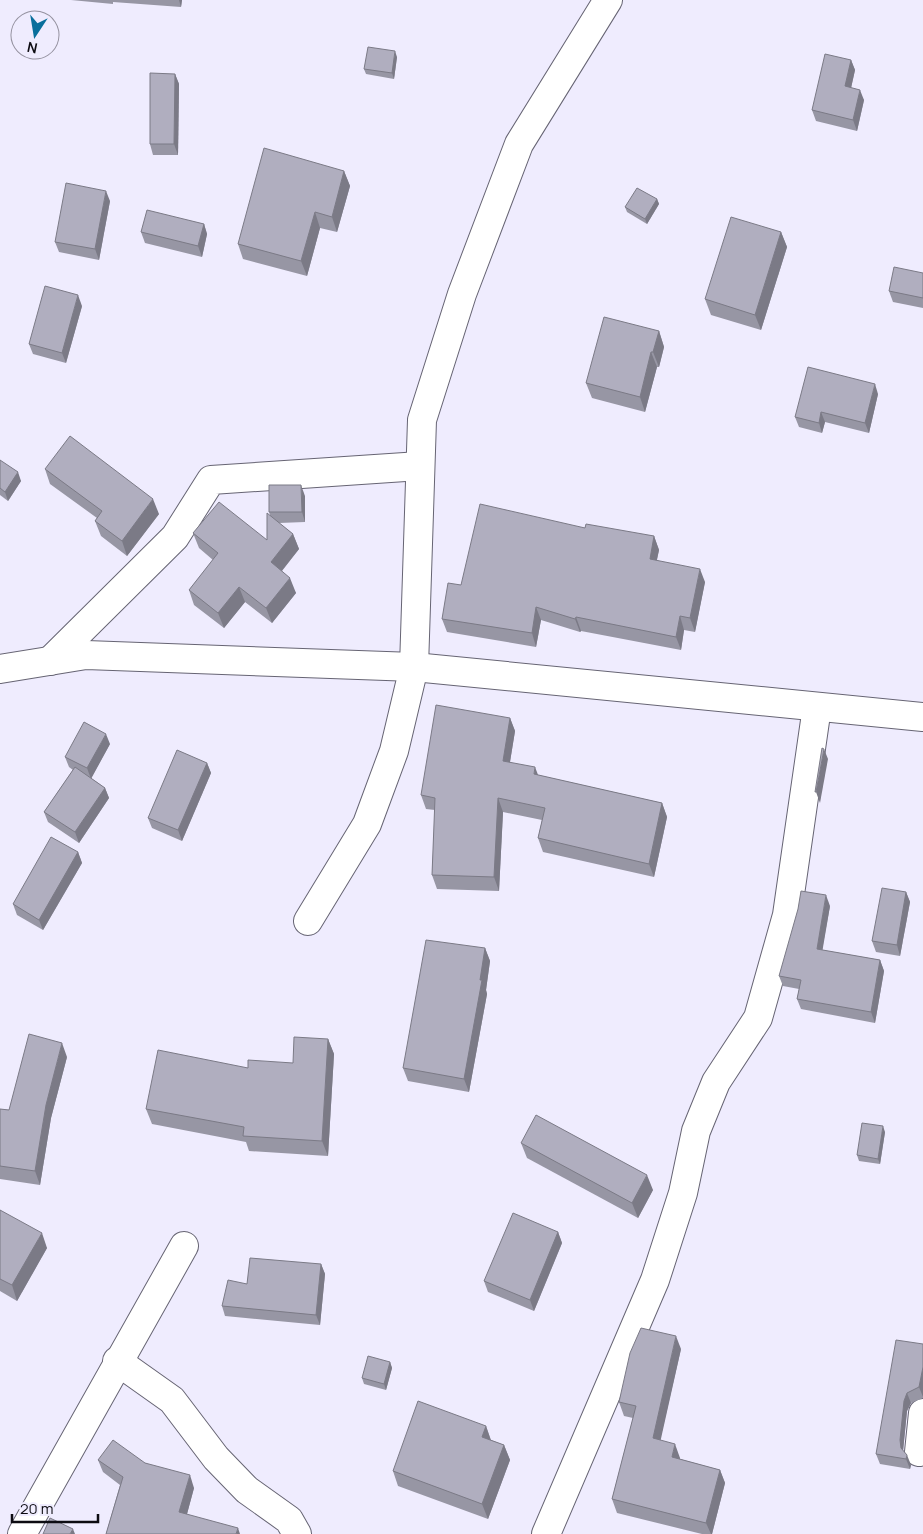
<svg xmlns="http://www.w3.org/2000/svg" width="923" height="1534" font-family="Manrope,sans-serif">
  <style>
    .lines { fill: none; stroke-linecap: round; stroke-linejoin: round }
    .minor-casing { stroke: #666473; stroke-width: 30 }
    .minor { stroke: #fff; stroke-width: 28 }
    .wall { fill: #9796a4 }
    .shaded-wall { fill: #7b7a86 }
    .building { fill: #b0aebf; stroke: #7b7a86 }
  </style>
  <rect width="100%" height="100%" fill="#efecfe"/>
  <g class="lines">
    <defs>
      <g id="minor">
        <polyline points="50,661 175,537 211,480 420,466"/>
        <polyline points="0,669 86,655 414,667 923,717"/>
        <polyline points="308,921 367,824 394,751 414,667 422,420 462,294 519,144 608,0"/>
        <polyline points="117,1361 172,1400 216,1458 247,1490 289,1520 297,1534"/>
        <polyline points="919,1452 923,1413"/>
        <polyline points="22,1534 184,1246"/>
        <polyline points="546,1534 655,1280 683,1193 696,1131 716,1082 758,1018 787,915 817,707"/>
      </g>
    </defs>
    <use href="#minor" class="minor-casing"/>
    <use href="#minor" class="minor"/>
  </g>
  <g class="wall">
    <polygon points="71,0 182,0 181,7 113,2 113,4"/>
    <polygon points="397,57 394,79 366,74 364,69"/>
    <polygon points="851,60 855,70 851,88 864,100 857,131 816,121 812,110"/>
    <polygon points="175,74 179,84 178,155 153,155 150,144"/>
    <polygon points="344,171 350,186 337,232 320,228 307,276 243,259 238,244"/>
    <polygon points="657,199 659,204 647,224 627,212 625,207"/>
    <polygon points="110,201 99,260 59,252 55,242"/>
    <polygon points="204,224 207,234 202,257 145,243 141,232"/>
    <polygon points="781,232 787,247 761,330 711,315 705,299"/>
    <polygon points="923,273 923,308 893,302 889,291"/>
    <polygon points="82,306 66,363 33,354 29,344"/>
    <polygon points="659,331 664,347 659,367 657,367 645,412 592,398 586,383"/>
    <polygon points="878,394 869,433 825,422 822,433 799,427 795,417"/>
    <polygon points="0,460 21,481 8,501 0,495"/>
    <polygon points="45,469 159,514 127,556 101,536 95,521 97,518 50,484"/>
    <polygon points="305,496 305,522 279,523 293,534 299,549 282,571 296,593 272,623 245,602 224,628 194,605 189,590 213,560 199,548 193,533 267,540 270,515 269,512"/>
    <polygon points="585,528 654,536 659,550 657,560 705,582 695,632 684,630 681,650 581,631 580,632 541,620 536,647 447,632 442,619 461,585"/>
    <polygon points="510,718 515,731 510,762 538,775 662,803 667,817 654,877 543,852 538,838 542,820 503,812 499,891 437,889 432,875 435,810 426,809 421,795"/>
    <polygon points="110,744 91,778 105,788 109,798 79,843 48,822 44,812 73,770 69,767 65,757"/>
    <polygon points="207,763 211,773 182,841 152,828 148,818"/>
    <polygon points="78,852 82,863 43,930 17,915 13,904"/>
    <polygon points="906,892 910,902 900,956 876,952 872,941"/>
    <polygon points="830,906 822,950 880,960 884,971 875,1023 801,1009 797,999 799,989 783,986 779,976"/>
    <polygon points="485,948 490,961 486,990 487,994 469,1092 408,1081 403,1068"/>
    <polygon points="328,1039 334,1054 328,1156 249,1151 246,1142 152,1124 146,1109 248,1068 293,1063"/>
    <polygon points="67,1057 51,1118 40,1185 0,1179 0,1109 9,1110"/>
    <polygon points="885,1132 880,1164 859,1161 857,1155"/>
    <polygon points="521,1143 653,1190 638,1218 527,1158"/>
    <polygon points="0,1210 47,1248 17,1301 0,1291"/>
    <polygon points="558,1232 562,1243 534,1311 488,1292 484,1281"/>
    <polygon points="321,1264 325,1274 320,1325 225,1316 222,1306 247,1284"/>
    <polygon points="923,1344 923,1398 911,1403 907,1411 903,1451 911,1465 910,1469 880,1464 876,1454"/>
    <polygon points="681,1349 660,1440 680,1458 680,1459 720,1470 725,1483 712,1534 702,1534 617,1513 612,1499 633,1418 624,1416 619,1402"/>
    <polygon points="390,1362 392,1368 386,1390 364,1384 362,1378"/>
    <polygon points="486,1426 491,1440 504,1445 510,1460 488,1519 398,1486 393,1471"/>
    <polygon points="98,1460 145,1463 194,1488 187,1514 106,1534 120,1485 103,1472"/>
  </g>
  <g class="shaded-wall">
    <polygon points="179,0 182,0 181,7"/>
    <polygon points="395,51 397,57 394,79 392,73"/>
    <polygon points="851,60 855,70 849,97 845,86"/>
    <polygon points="175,74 179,84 178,155 174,144"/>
    <polygon points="860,90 864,100 857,131 853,120"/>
    <polygon points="344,171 350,186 337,232 332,217"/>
    <polygon points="106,191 110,201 99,260 95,249"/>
    <polygon points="657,199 659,204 647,224 645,219"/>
    <polygon points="315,212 320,228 307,276 301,261"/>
    <polygon points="204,224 207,234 202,257 198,246"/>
    <polygon points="781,232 787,247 761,330 755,315"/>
    <polygon points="78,295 82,306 66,363 62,353"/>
    <polygon points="659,331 664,347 659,367 653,352"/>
    <polygon points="651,352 657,367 645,412 640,397"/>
    <polygon points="875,384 878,394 869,433 865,423"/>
    <polygon points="821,412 825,422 822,433 819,423"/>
    <polygon points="18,472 21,481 8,501 5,492"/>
    <polygon points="301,485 305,496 305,522 302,512"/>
    <polygon points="153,499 159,514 127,556 122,541"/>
    <polygon points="293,534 299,549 276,578 271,562"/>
    <polygon points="654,536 659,550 654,572 650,559"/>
    <polygon points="700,569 705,582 695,632 690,618"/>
    <polygon points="290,578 296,593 272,623 266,608"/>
    <polygon points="239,587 245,602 224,628 218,613"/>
    <polygon points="536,607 541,620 536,647 532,633"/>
    <polygon points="680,616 684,630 681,650 676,637"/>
    <polygon points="576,617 581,631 580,632 575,619"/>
    <polygon points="510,718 515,731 508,774 503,761"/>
    <polygon points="106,734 110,744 91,779 87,768"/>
    <polygon points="824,749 828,759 820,803 816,792"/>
    <polygon points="207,763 211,773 182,841 178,830"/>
    <polygon points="535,767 540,780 534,774"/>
    <polygon points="105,788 109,798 79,843 75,832"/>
    <polygon points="498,798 503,812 499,891 494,877"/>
    <polygon points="662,803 667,817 654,877 649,864"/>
    <polygon points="78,852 82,863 43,930 39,920"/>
    <polygon points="906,892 910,902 900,956 897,945"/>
    <polygon points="826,895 830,906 821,959 817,949"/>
    <polygon points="485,948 490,961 486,990 487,994 469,1092 464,1079"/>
    <polygon points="880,960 884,971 875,1023 871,1012"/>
    <polygon points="328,1039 334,1054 328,1156 322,1141"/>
    <polygon points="62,1043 67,1057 51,1118 40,1185 35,1171 46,1105"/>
    <polygon points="883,1126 885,1132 880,1164 878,1159"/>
    <polygon points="647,1175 653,1190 638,1218 632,1203"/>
    <polygon points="558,1232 562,1243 534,1311 530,1300"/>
    <polygon points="42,1233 47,1248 17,1301 12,1285"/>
    <polygon points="321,1264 325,1274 320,1325 316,1315"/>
    <polygon points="676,1336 681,1349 658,1452 653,1438"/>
    <polygon points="390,1362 392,1368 386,1390 384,1384"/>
    <polygon points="923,1367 923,1397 919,1387"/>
    <polygon points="907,1393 911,1403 907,1411 903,1451 901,1448 900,1440 904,1401"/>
    <polygon points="486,1426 491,1441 482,1437"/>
    <polygon points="675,1444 680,1458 677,1471 672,1457"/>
    <polygon points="504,1445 510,1460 488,1519 482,1504"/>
    <polygon points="907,1455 911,1465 910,1469 906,1459"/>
    <polygon points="720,1470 725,1483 712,1534 711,1534 706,1523"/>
    <polygon points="190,1475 194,1488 184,1525 179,1512"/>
    <polygon points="238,1528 240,1534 236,1534"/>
    <polygon points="73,1529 75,1534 70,1534"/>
  </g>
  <g class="building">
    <polygon points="368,47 395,51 392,73 364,69"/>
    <polygon points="825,54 851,60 845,86 860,90 853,120 812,110"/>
    <polygon points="150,73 175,74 174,144 150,144"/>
    <polygon points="264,148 344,171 332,217 315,212 301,261 238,244"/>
    <polygon points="66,183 106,191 95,249 55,242"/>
    <polygon points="637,188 657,199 645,219 625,207"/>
    <polygon points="147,210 204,224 198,246 141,232"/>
    <polygon points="731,217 781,232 755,315 705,299"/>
    <polygon points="894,267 923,273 923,298 889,291"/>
    <polygon points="45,286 78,295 62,353 29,344"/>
    <polygon points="604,317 659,331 653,352 651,352 640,397 586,383"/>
    <polygon points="808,367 875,384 865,423 821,412 819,423 795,417"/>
    <polygon points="70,436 153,499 122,541 95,521 102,511 45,469"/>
    <polygon points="0,460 18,472 5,492 0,488"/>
    <polygon points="269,485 301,485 302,512 269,512"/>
    <polygon points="219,502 267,540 267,513 293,534 271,562 290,578 266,608 239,587 218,613 189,590 218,553 193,533"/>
    <polygon points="480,504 585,528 586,524 654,536 650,559 700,569 690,618 680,616 676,637 576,617 575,619 536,607 532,633 442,619 448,583 461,585"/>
    <polygon points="436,705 510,718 503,761 535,767 534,774 662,803 649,864 538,838 545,808 498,798 494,877 432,875 435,798 421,795"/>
    <polygon points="84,722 106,734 87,768 65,757"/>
    <polygon points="822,748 824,749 816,792 815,792"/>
    <polygon points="177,750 207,763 178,830 148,818"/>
    <polygon points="75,767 105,788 75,832 44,812"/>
    <polygon points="51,837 78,852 39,920 13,904"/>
    <polygon points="882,888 906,892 897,945 872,941"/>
    <polygon points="801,891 826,895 817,949 880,960 871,1012 797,999 801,980 779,976 798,909"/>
    <polygon points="426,940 485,948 480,980 482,980 464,1079 403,1068"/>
    <polygon points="29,1034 62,1043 46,1105 35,1171 0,1166 0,1109 9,1110"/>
    <polygon points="294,1037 328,1039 322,1141 243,1136 244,1127 146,1109 158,1050 248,1068 248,1060 293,1063"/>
    <polygon points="536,1115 647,1175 632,1203 521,1143"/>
    <polygon points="862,1123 883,1126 878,1159 857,1155"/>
    <polygon points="0,1210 42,1233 12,1285 0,1279"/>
    <polygon points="513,1213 558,1232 530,1300 484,1281"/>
    <polygon points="250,1258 321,1264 316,1315 222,1306 228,1280 247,1284"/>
    <polygon points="641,1328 676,1336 653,1438 675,1444 672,1457 720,1470 706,1523 612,1499 636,1406 619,1402 630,1353"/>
    <polygon points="896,1340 923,1344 923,1367 919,1387 907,1393 904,1401 900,1440 901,1448 907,1455 906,1459 876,1454"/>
    <polygon points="368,1356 390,1362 384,1384 362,1378"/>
    <polygon points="418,1401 486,1426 482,1437 504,1445 482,1504 393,1471"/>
    <polygon points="113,1440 145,1463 190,1475 179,1512 238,1528 236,1534 106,1534 123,1477 98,1460"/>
    <polygon points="50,1518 73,1529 70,1534 43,1534"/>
  </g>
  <g transform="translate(35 35) rotate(192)"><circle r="24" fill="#efecfe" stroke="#9592a0"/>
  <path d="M0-4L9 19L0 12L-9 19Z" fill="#096f9c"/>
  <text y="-8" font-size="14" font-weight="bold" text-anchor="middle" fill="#0d0c12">N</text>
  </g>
  <path d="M12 1514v8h86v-8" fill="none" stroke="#0d0c12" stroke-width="2.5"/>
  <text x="20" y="1514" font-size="15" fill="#0d0c12" stroke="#efecfe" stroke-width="4" paint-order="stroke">20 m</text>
</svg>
